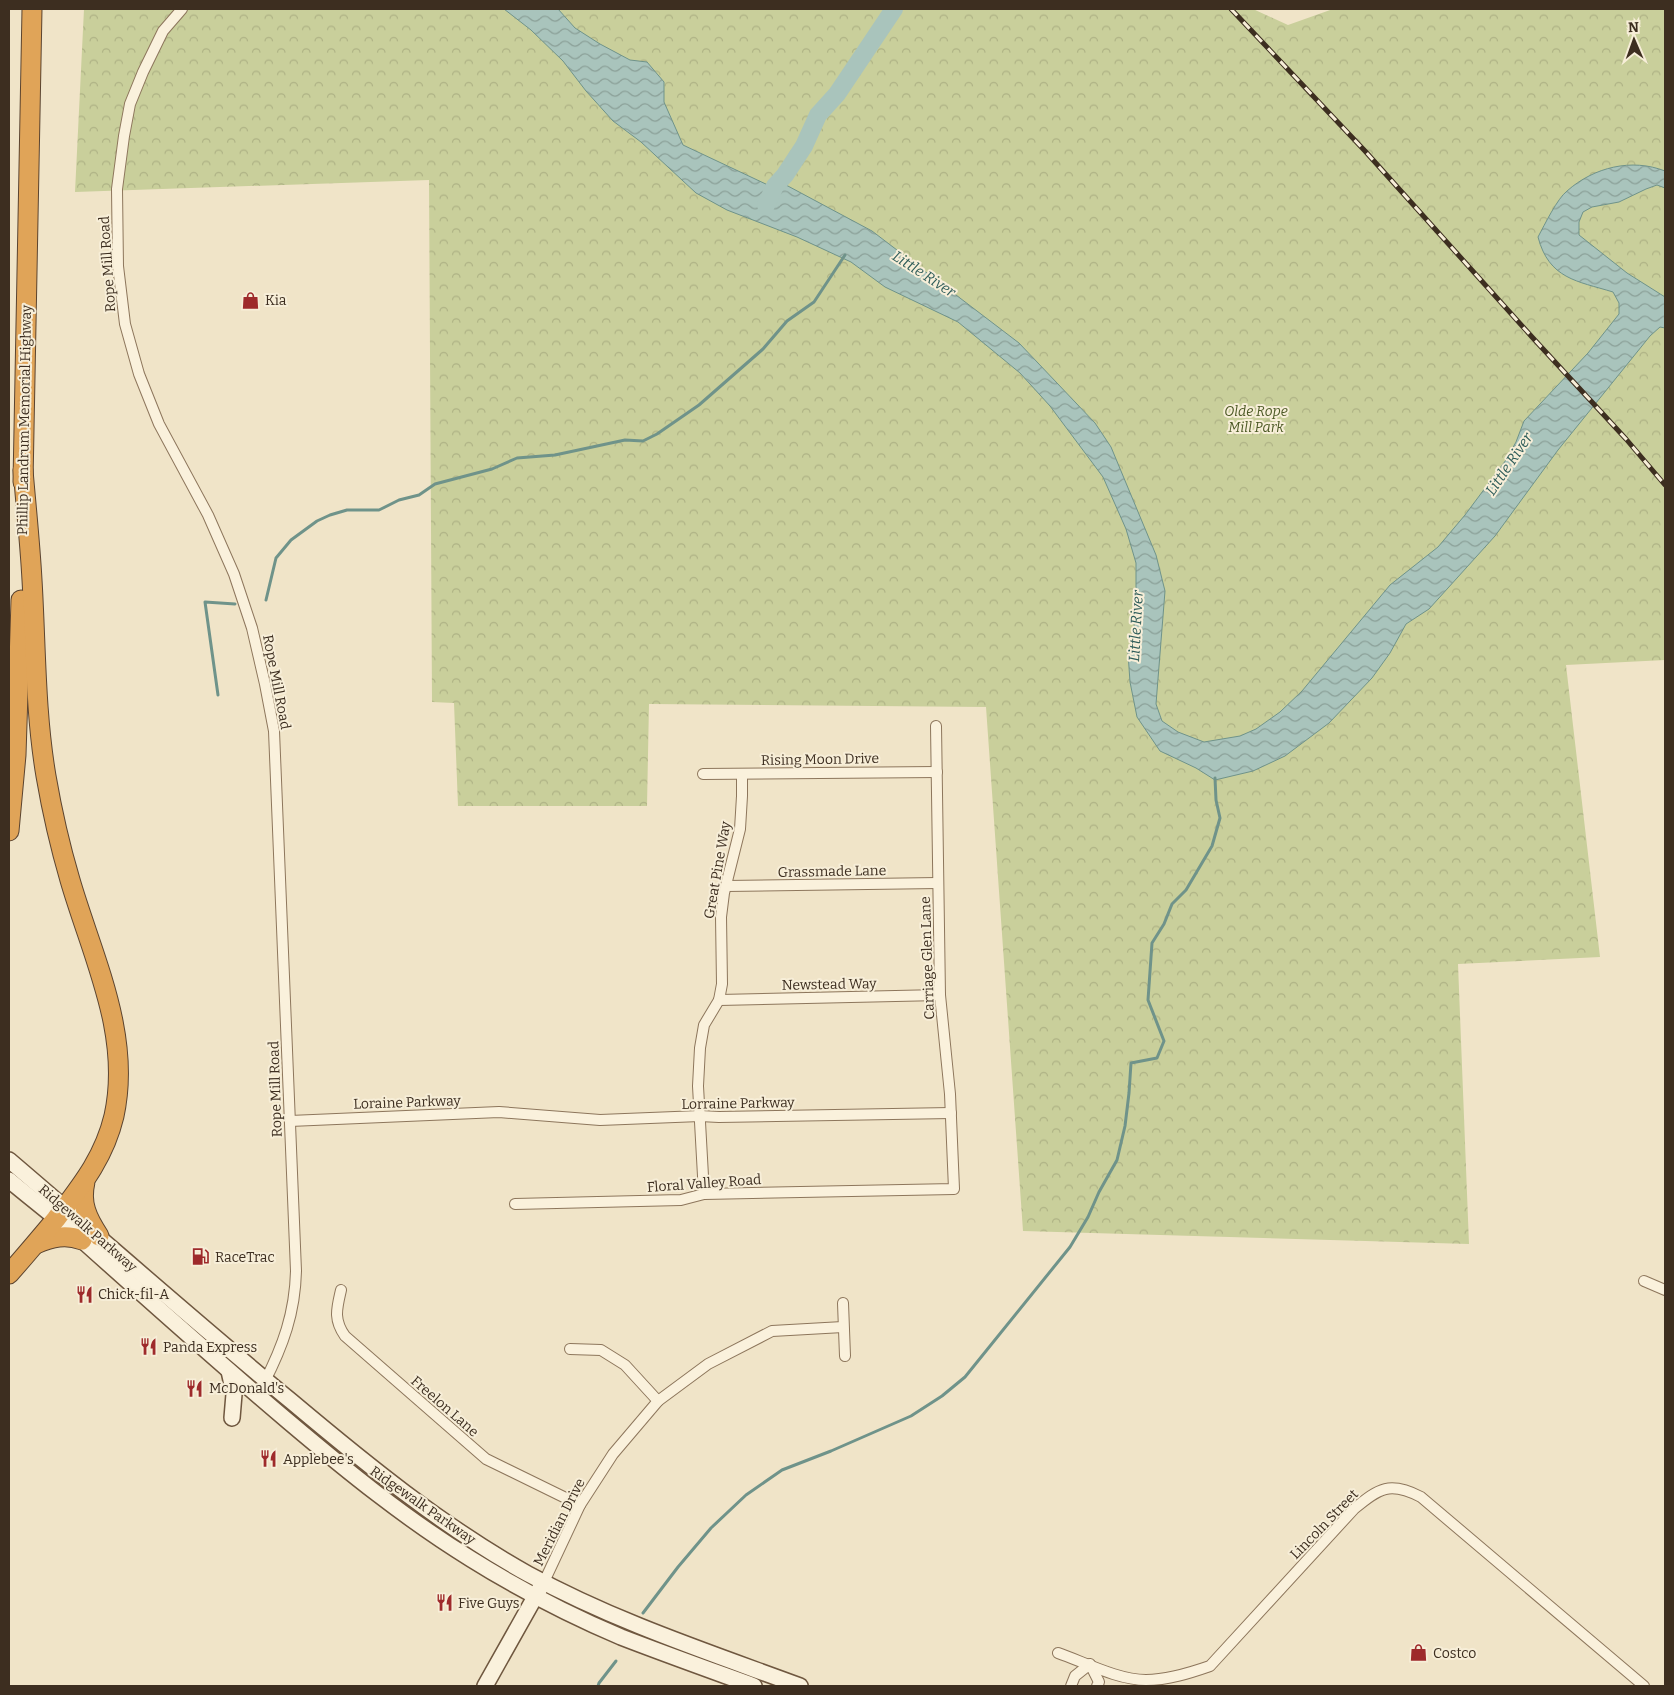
<svg xmlns="http://www.w3.org/2000/svg" width="1674" height="1695" font-family="Bitter,serif">
  <style>
    .forest { fill: url(#forest-crowns) }
    .water { fill: url(#water-waves); stroke: #6f938a }
    .lines { fill: none; stroke-linecap: round; stroke-linejoin: round }
    .stream { stroke: #6f938a; stroke-width: 3 }
    .river { stroke: #a9c4bc; stroke-width: 18 }
    .minor-casing { stroke: #8d765c; stroke-width: 12 }
    .secondary-casing { stroke: #6f573f; stroke-width: 18 }
    .motorway-casing { stroke: #5b4430; stroke-width: 21 }
    .minor { stroke: #faf1dc; stroke-width: 10 }
    .secondary { stroke: #faf1dc; stroke-width: 15 }
    .motorway { stroke: #e0a458; stroke-width: 19 }
    .rail-casing { stroke: #3d2e20; stroke-width: 5 }
    .rail { stroke: #f7eed8; stroke-width: 3; stroke-dasharray: 9; stroke-linecap: butt }
    .labels { text-anchor: middle; stroke-width: 4; stroke-linejoin: round; paint-order: stroke }
    .street-label { font-size: 14px; fill: #3d2e20; stroke: #f7eed8 }
    .poi-label { font-size: 14px; fill: #3d2e20; stroke: #f7eed8; text-anchor: start }
    .park-label { font-size: 14px; font-style: italic; fill: #4d5a26; stroke: #f7eed8 }
    .water-label { font-size: 15px; font-style: italic; fill: #2f5d5a; stroke: #f7eed8 }
  </style>
  <defs>
    <pattern id="forest-crowns" width="20" height="18" patternUnits="userSpaceOnUse" patternTransform="scale(1.25)"><rect width="20" height="18" fill="#c9cf9b"/><path d="M2 6a3 3 0 1 1 6 0M12 15a3 3 0 1 1 6 0" fill="none" stroke="#aeb285"/></pattern>
    <pattern id="water-waves" width="16" height="10" patternUnits="userSpaceOnUse" patternTransform="scale(1.25)"><rect width="16" height="10" fill="#a9c4bc"/><path d="M0 5q4-4 8 0t8 0" fill="none" stroke="#8ba098"/></pattern>
  </defs>
  <rect width="100%" height="100%" fill="#f0e4c8"/>
  <polygon class="forest" points="84,9 1253,9 1288,25 1333,9 1665,9 1665,660 1566,665 1600,957 1458,964 1469,1244 1023,1231 986,707 649,704 647,806 458,806 454,703 432,702 429,180 75,192"/>
  <path class="water" d="M 504,9 L 558,9 L 575,28 L 600,44 L 630,60 L 647,62 L 664,82 L 664,102 L 683,145 L 770,186 L 786,185 L 872,231 L 1019,343 L 1095,423 L 1111,447 L 1156,555 L 1165,591 L 1156,704 L 1162,721 L 1178,732 L 1204,742 L 1240,736 L 1256,729 L 1280,712 L 1302,691 L 1390,585 L 1438,547 L 1465,515 L 1506,460 L 1516,442 L 1524,421 L 1588,353 L 1619,314 L 1619,303 L 1613,292 C 1577,281 1549,279 1538,237 C 1545,224 1557,199 1567,191 C 1594,167 1632,158 1665,171 L 1665,188 L 1657,185 L 1646,189 L 1619,202 L 1592,207 L 1583,212 L 1579,222 L 1579,235 L 1627,273 L 1665,297 L 1665,328 L 1660,327 L 1650,336 L 1558,450 L 1495,536 L 1429,609 L 1406,624 L 1390,653 L 1372,678 L 1329,723 L 1285,756 L 1253,771 L 1215,780 L 1196,768 L 1160,751 L 1137,717 L 1130,682 L 1128,653 L 1134,630 L 1136,590 L 1136,563 L 1126,529 L 1103,477 L 1050,406 L 1020,373 L 958,322 L 885,287 L 851,262 L 797,237 L 727,210 L 696,193 L 641,142 L 613,121 L 586,91 L 563,61 L 531,30 Z"/>
  <g class="lines">
    <g class="stream">
      <polyline points="266,600 276,558 291,540 317,521 330,515 347,510 379,510 399,500 419,495 435,484 492,469 517,458 555,455 625,440 643,441 657,434 699,405 763,349 787,321 814,302 845,255"/>
      <polyline points="218,695 205,602 235,604"/>
      <polyline points="643,1613 678,1567 711,1528 746,1495 782,1470 831,1451 911,1416 942,1396 965,1377 1070,1247 1088,1217 1099,1192 1117,1160 1125,1126 1129,1093 1131,1063 1157,1058 1164,1041 1148,1000 1152,943 1164,924 1172,904 1186,890 1212,846 1220,818 1216,800 1215,778"/>
      <polyline points="598,1686 599,1683 616,1661"/>
    </g>
    <polyline class="river" points="766,205 775,186 785,175 804,146 818,115 837,94 894,9"/>
    <defs>
      <g id="minor">
        <path d="M 182,9 L 163,31 L 143,72 L 130,104 L 124,136 L 117,189 L 118,266 L 125,324 L 139,374 L 159,424 L 208,515 L 234,574 L 252,628 L 265,684 L 274,731 L 296,1271 C 295,1313 283,1346 264,1383"/>
        <polyline points="703,774 937,772"/>
        <polyline points="726,886 938,883"/>
        <polyline points="719,1000 940,995"/>
        <polyline points="290,1121 499,1112 600,1120 700,1116 719,1117 951,1113"/>
        <polyline points="704,1194 698,1086 700,1048 704,1025 719,1000 722,984 721,917 724,893 740,829 742,796 742,774"/>
        <polyline points="515,1204 681,1200 704,1194 954,1189 950,1094 940,995 936,726"/>
        <polyline points="1644,1281 1665,1290"/>
        <path d="M 341,1290 C 337,1308 333,1319 345,1336 L 486,1459 L 580,1505"/>
        <polyline points="843,1303 845,1356"/>
        <polyline points="570,1349 601,1350 625,1365 658,1401"/>
        <polyline points="544,1582 580,1505 613,1454 658,1401 708,1364 772,1331 843,1327"/>
        <path d="M 1058,1653 C 1084,1662 1118,1680 1146,1680 C 1168,1680 1190,1673 1210,1666 L 1354,1509 C 1379,1488 1390,1481 1421,1497 L 1644,1686"/>
        <polyline points="1071,1686 1075,1676 1090,1664 1099,1682 1097,1686"/>
      </g>
      <g id="secondary">
        <path d="M 9,1160 C 103,1240 195,1322 291,1401 C 366,1464 442,1526 528,1574 C 614,1621 708,1652 800,1686"/>
        <path d="M 9,1180 C 33,1200 59,1220 83,1241 C 151,1302 219,1363 289,1422 C 347,1471 406,1519 471,1559 C 519,1589 569,1615 621,1637 C 665,1654 710,1670 754,1686"/>
        <polyline points="229,1371 234,1394 232,1418"/>
        <polyline points="485,1686 540,1588"/>
      </g>
      <g id="motorway">
        <polyline points="23,482 32,9"/>
        <polyline points="9,831 16,755 21,600"/>
        <path d="M 85,1182 C 80,1203 87,1218 99,1236"/>
        <path d="M 36,1244 C 52,1237 66,1234 82,1240"/>
        <path d="M 9,1274 C 25,1256 40,1238 56,1219 C 81,1186 104,1158 114,1116 C 132,1034 92,956 70,880 C 60,846 52,811 46,776 C 35,711 36,646 32,580 C 30,543 26,506 23,470"/>
      </g>
    </defs>
    <use href="#minor" class="minor-casing"/>
    <use href="#secondary" class="secondary-casing"/>
    <use href="#motorway" class="motorway-casing"/>
    <use href="#minor" class="minor"/>
    <use href="#secondary" class="secondary"/>
    <use href="#motorway" class="motorway"/>
    <defs>
      <polyline id="rail" points="1231,9 1365,151 1532,337 1626,439 1665,485"/>
    </defs>
    <use href="#rail" class="rail-casing"/>
    <use href="#rail" class="rail"/>
  </g>
  <defs>
    <symbol id="shop-bare" viewBox="-9 -9 18 18"><path d="M-5-2.5h2.3a2.7 3.5 0 0 1 5.4 0H5L5.5 6h-11ZM-1.5-2.5h3a1.5 2.3 0 0 0-3 0Z" fill="#9e2a2b" stroke="#f7eed8" stroke-width="2.5" paint-order="stroke"/></symbol>
    <symbol id="fuel-bare" viewBox="-9 -9 18 18"><path d="M-5.5-6h7V0h2V4h1.3V-2.5L3-4.5l.8-.8L6-3V5H2.5V1h-1V6h-7ZM-4.2-4.7v3.2H.2V-4.7Z" fill="#9e2a2b" stroke="#f7eed8" stroke-width="2.5" paint-order="stroke"/></symbol>
    <symbol id="restaurant-bare" viewBox="-9 -9 18 18"><path d="M-5-6h1v4h1v-4h1v4h1v-4h1v5L-1.5 .5V6h-2V.5L-5-1ZM5-6V6H3V1.5H1.5Q1.5-4 5-6Z" fill="#9e2a2b" stroke="#f7eed8" stroke-width="2.5" paint-order="stroke"/></symbol>
  </defs>
  <g fill-rule="evenodd">
    <use href="#shop-bare" x="238" y="288" width="25" height="25"/>
    <use href="#fuel-bare" x="188" y="1244" width="25" height="25"/>
    <use href="#restaurant-bare" x="72" y="1282" width="25" height="25"/>
    <use href="#restaurant-bare" x="136" y="1334" width="25" height="25"/>
    <use href="#restaurant-bare" x="182" y="1376" width="25" height="25"/>
    <use href="#restaurant-bare" x="256" y="1446" width="25" height="25"/>
    <use href="#restaurant-bare" x="432" y="1590" width="25" height="25"/>
    <use href="#shop-bare" x="1406" y="1640" width="25" height="25"/>
  </g>
  <g class="labels">
    <g class="street-label">
      <text transform="translate(107 264) rotate(-94)" y="5">Rope Mill Road</text>
      <text transform="translate(24 420) rotate(-89)" y="5">Phillip Landrum Memorial Highway</text>
      <text transform="translate(277 682) rotate(79)" y="5">Rope Mill Road</text>
      <text transform="translate(820 759) rotate(-1)" y="5">Rising Moon Drive</text>
      <text transform="translate(717 870) rotate(-80)" y="5">Great Pine Way</text>
      <text transform="translate(832 871) rotate(-1)" y="5">Grassmade Lane</text>
      <text transform="translate(927 958) rotate(-92)" y="5">Carriage Glen Lane</text>
      <text transform="translate(829 984) rotate(-1)" y="5">Newstead Way</text>
      <text transform="translate(275 1089) rotate(-92)" y="5">Rope Mill Road</text>
      <text transform="translate(407 1102) rotate(-2)" y="5">Loraine Parkway</text>
      <text transform="translate(738 1103) rotate(-1)" y="5">Lorraine Parkway</text>
      <text transform="translate(704 1183) rotate(-4)" y="5">Floral Valley Road</text>
      <text transform="translate(88 1228) rotate(41)" y="5">Ridgewalk Parkway</text>
      <text transform="translate(445 1406) rotate(41)" y="5">Freelon Lane</text>
      <text transform="translate(423 1505) rotate(35)" y="5">Ridgewalk Parkway</text>
      <text transform="translate(559 1522) rotate(-63)" y="5">Meridian Drive</text>
      <text transform="translate(1324 1524) rotate(-46)" y="5">Lincoln Street</text>
    </g>
    <g class="poi-label">
      <text x="265" y="305">Kia</text>
      <text x="215" y="1262">RaceTrac</text>
      <text x="98" y="1299">Chick-fil-A</text>
      <text x="163" y="1352">Panda Express</text>
      <text x="209" y="1393">McDonald's</text>
      <text x="283" y="1464">Applebee's</text>
      <text x="458" y="1608">Five Guys</text>
      <text x="1433" y="1658">Costco</text>
    </g>
    <g class="park-label">
      <text x="1256" y="416">Olde Rope<tspan x="1256" dy="16">Mill Park</tspan></text>
    </g>
    <g class="water-label">
      <text transform="translate(924 274) rotate(33)" y="5">Little River</text>
      <text transform="translate(1509 464) rotate(-56)" y="5">Little River</text>
      <text transform="translate(1136 626) rotate(-87)" y="5">Little River</text>
    </g>
  </g>
  <rect width="1674" height="1695" fill="none" stroke="#3d2e20" stroke-width="20"/>
  <g transform="translate(1634 40) rotate(358)" stroke="#f7eed8" stroke-width="4" paint-order="stroke">
  <path d="M0-4L9 19L0 12L-9 19Z" fill="#3d2e20"/>
  <text y="-8" font-size="14" font-weight="bold" text-anchor="middle" fill="#3d2e20">N</text>
  </g>
</svg>
